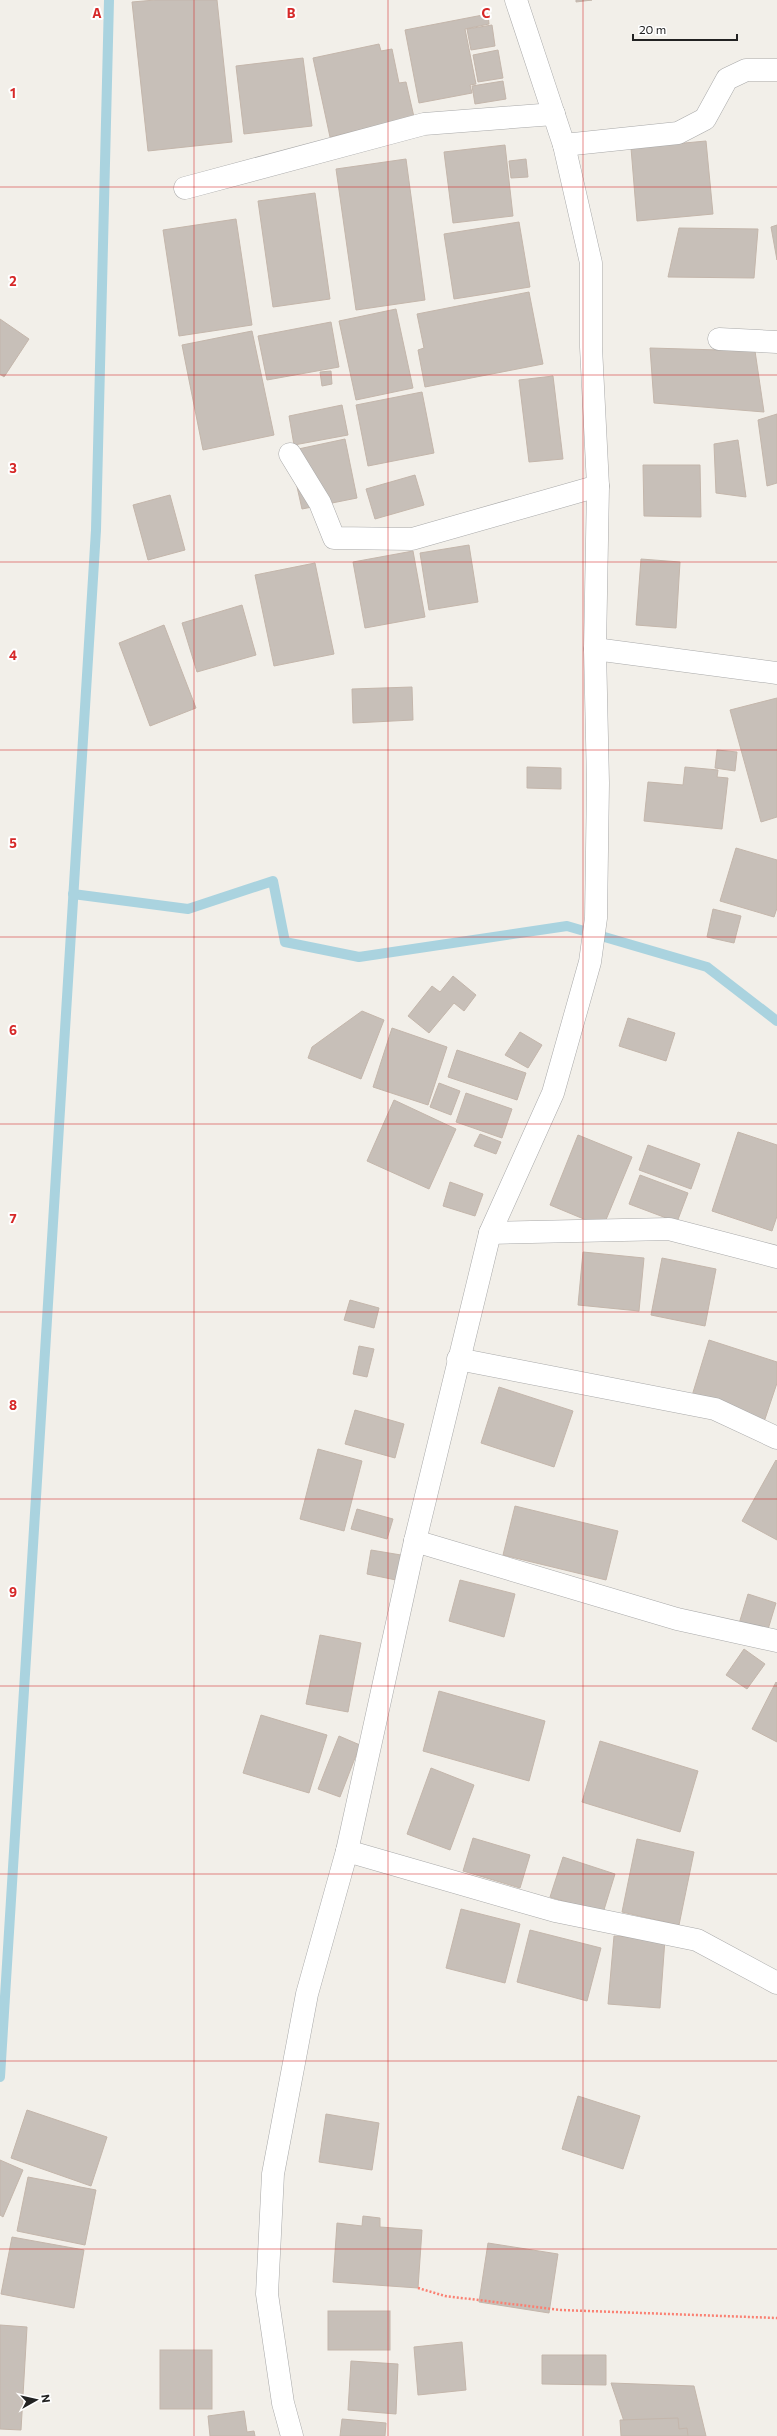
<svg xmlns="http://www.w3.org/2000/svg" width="777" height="2436" font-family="Commissioner,sans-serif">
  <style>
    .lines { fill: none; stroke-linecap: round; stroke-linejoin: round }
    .stream { stroke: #aad3df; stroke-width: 10 }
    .building { fill: #c7bfb8; stroke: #c4b6ab }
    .minor-casing { stroke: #a9a9a9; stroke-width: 23 }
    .path { stroke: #fa8072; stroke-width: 2.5; stroke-dasharray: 2 2; stroke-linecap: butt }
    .minor { stroke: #fff; stroke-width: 22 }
    .grid { fill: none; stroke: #d62828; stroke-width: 1; stroke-opacity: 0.55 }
    .grid-label { font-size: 13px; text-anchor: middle; font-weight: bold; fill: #d62828; stroke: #fff; stroke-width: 4; stroke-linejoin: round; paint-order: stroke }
  </style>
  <rect width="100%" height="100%" fill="#f2efe9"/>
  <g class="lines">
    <g class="stream">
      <polyline points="73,894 188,909 273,881 285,942 359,957 567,926 707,967 777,1021"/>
      <polyline points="0,2077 96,530 109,0"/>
    </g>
  </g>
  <g class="building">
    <polygon points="155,0 217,0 232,142 148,151 132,2"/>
    <polygon points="576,0 592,0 576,2"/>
    <polygon points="488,14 489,24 465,29 476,84 470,85 472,93 419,103 405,30"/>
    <polygon points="492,25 495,46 471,50 467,29"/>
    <polygon points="379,44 381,51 392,49 399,83 406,82 414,117 330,137 313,58"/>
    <polygon points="498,50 503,78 478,82 473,55"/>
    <polygon points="303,58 312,126 244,134 236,66"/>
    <polygon points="503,81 506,99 475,104 472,86"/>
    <polygon points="706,141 713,214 637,221 631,148"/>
    <polygon points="505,145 513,216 453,223 444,152"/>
    <polygon points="406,159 425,300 356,310 336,169"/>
    <polygon points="526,159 528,177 511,178 509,161"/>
    <polygon points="315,193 330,299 273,307 258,201"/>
    <polygon points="236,219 252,325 179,336 163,230"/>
    <polygon points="519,222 530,287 454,299 444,234"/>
    <polygon points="777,225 777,260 771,227"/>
    <polygon points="679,228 758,229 754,278 668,277"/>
    <polygon points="529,292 543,364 425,387 418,350 424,348 417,314"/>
    <polygon points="396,309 413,388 356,400 339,321"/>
    <polygon points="0,319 29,339 4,377 0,374"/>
    <polygon points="331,322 339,367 267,380 258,336"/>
    <polygon points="252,331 274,435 203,450 182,345"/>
    <polygon points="650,348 755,351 764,412 654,403"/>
    <polygon points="331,371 332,384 322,386 320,372"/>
    <polygon points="553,376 563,459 529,462 519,380"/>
    <polygon points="422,392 434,453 368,466 356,405"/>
    <polygon points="342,405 348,435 294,445 289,416"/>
    <polygon points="777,414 777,483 767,486 758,420"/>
    <polygon points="345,439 357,498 302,509 289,451"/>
    <polygon points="738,440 746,497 716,493 714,444"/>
    <polygon points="643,465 700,465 701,517 644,516"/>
    <polygon points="415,475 424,505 375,519 366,489"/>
    <polygon points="170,495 185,550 148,560 133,505"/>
    <polygon points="469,545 478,602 429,610 420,553"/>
    <polygon points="413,551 425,617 365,628 353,562"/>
    <polygon points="641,559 680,562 676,628 636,625"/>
    <polygon points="315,563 334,654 274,666 255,575"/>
    <polygon points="242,605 256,655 197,672 182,623"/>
    <polygon points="164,625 196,708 150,726 119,643"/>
    <polygon points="412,687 413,720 353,723 352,689"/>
    <polygon points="777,698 777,817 761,822 730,710"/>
    <polygon points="717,750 737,752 735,771 715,768"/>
    <polygon points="527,767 561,768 561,789 527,788"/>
    <polygon points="685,767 718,770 717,777 728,778 722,829 644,821 648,782 683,785"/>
    <polygon points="736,848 777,860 777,908 774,917 720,901"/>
    <polygon points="713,909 741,916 734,943 707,937"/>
    <polygon points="453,976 476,995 464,1011 454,1003 429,1033 408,1016 432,986 440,992"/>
    <polygon points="362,1011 384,1020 361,1079 308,1058 312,1047"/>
    <polygon points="628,1018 675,1033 666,1061 619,1046"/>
    <polygon points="392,1028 447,1047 428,1105 373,1087"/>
    <polygon points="520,1032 542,1045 528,1068 505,1055"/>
    <polygon points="457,1050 526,1073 517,1100 448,1077"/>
    <polygon points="439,1083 460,1091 451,1115 430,1107"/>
    <polygon points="466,1093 512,1109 502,1138 456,1122"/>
    <polygon points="394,1100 456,1129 429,1189 367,1161"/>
    <polygon points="738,1132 777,1145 777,1216 772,1231 712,1211"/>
    <polygon points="480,1134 501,1142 496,1154 474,1146"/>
    <polygon points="578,1135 632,1157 603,1227 550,1205"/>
    <polygon points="648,1145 700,1164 691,1189 639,1170"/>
    <polygon points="640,1175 688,1193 677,1222 629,1204"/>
    <polygon points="450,1182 483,1194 475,1216 443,1206"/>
    <polygon points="583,1252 644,1258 639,1311 578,1305"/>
    <polygon points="662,1258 716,1269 705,1326 651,1315"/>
    <polygon points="350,1300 379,1308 374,1328 344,1320"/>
    <polygon points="709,1340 777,1362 777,1383 764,1422 691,1399"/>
    <polygon points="359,1346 374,1349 367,1377 353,1374"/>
    <polygon points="499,1387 573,1411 554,1467 481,1443"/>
    <polygon points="355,1410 404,1424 395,1458 345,1444"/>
    <polygon points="318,1449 362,1461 344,1531 300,1519"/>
    <polygon points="776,1460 777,1461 777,1540 742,1521"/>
    <polygon points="515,1506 618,1531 606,1580 503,1555"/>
    <polygon points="357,1509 393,1519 387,1539 351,1529"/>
    <polygon points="371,1550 401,1555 396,1580 367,1574"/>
    <polygon points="460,1580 515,1594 504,1637 449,1621"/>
    <polygon points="748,1594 776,1603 766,1636 738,1627"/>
    <polygon points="320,1635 361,1643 348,1712 306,1704"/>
    <polygon points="744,1649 765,1664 747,1689 726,1675"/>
    <polygon points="776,1682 777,1683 777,1742 752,1729"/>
    <polygon points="439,1691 545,1721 529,1781 423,1751"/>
    <polygon points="261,1715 327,1735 309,1793 243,1773"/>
    <polygon points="339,1736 360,1745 340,1797 318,1789"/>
    <polygon points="600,1741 698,1771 680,1832 582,1802"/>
    <polygon points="431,1768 474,1785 450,1850 407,1834"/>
    <polygon points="473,1838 530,1855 520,1888 463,1871"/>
    <polygon points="637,1839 694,1852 679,1925 622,1912"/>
    <polygon points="563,1857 615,1874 603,1913 550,1897"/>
    <polygon points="461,1909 520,1924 505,1983 446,1968"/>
    <polygon points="530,1930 601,1948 587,2001 517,1982"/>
    <polygon points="614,1936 665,1939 660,2008 608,2004"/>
    <polygon points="578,2096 640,2116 623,2169 562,2149"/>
    <polygon points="27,2110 107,2137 91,2186 11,2158"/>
    <polygon points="326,2114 379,2123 372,2170 319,2162"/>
    <polygon points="0,2160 23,2170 3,2217 0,2215"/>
    <polygon points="28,2177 96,2190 85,2245 17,2231"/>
    <polygon points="363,2216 380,2218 380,2227 422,2230 418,2288 333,2282 337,2223 362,2226"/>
    <polygon points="12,2237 84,2250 74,2308 1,2294"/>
    <polygon points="488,2243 558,2254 549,2313 479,2302"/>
    <rect x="328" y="2311" width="62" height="39"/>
    <polygon points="0,2325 27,2327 21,2430 0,2429"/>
    <polygon points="462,2342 466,2390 418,2395 414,2347"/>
    <rect x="160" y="2350" width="52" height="59"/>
    <polygon points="542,2355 606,2355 606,2385 542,2384"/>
    <polygon points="351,2361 398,2364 396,2414 348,2410"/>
    <polygon points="611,2383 694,2386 706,2436 629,2436"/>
    <polygon points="244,2411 247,2432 254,2431 255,2436 210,2436 208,2416"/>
    <polygon points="678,2418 679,2429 687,2428 688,2436 621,2436 620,2420"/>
    <polygon points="342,2419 386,2423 385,2436 340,2436"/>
  </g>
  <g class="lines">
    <defs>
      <g id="minor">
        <polyline points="564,145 678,133 705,119 727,79 746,70 777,70"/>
        <polyline points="185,188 424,124 554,114"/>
        <polyline points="719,339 777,342"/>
        <polyline points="290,454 320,503 334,538 412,539 598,486"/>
        <polyline points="595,649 777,673"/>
        <polyline points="490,1233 669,1229 777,1257"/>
        <polyline points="458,1359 715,1409 777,1438"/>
        <polyline points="415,1541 677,1619 777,1641"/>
        <polyline points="347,1851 555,1911 697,1940 777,1983"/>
        <polyline points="292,2436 283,2403 267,2294 273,2174 307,1994 347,1851 415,1541 490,1233 553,1093 590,962 596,918 598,783 595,649 598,486 591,347 591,263 564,145 516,0"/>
      </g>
    </defs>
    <use href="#minor" class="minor-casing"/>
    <polyline class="path" points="418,2288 445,2296 561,2310 777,2318"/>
    <use href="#minor" class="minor"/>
  </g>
  <path class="grid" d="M 194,0 L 194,2436M 388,0 L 388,2436M 583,0 L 583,2436M 0,187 L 777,187M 0,375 L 777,375M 0,562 L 777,562M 0,750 L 777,750M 0,937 L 777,937M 0,1124 L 777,1124M 0,1312 L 777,1312M 0,1499 L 777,1499M 0,1686 L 777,1686M 0,1874 L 777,1874M 0,2061 L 777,2061M 0,2249 L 777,2249"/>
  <g class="grid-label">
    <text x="97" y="18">A</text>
    <text x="291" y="18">B</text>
    <text x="486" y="18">C</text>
    <text x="13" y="98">1</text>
    <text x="13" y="286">2</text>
    <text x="13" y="473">3</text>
    <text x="13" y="660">4</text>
    <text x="13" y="848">5</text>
    <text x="13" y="1035">6</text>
    <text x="13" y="1223">7</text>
    <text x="13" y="1410">8</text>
    <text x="13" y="1597">9</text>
  </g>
  <g transform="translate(36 2400) rotate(82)" stroke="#ffffff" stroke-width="3" paint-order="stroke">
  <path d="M0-3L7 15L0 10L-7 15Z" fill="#222222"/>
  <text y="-6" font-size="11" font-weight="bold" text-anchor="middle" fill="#222222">N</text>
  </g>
  <path d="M633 34v6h104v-6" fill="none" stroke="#222222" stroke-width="2"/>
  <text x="639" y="34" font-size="12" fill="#222222" stroke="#ffffff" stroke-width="3" paint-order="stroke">20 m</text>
</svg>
